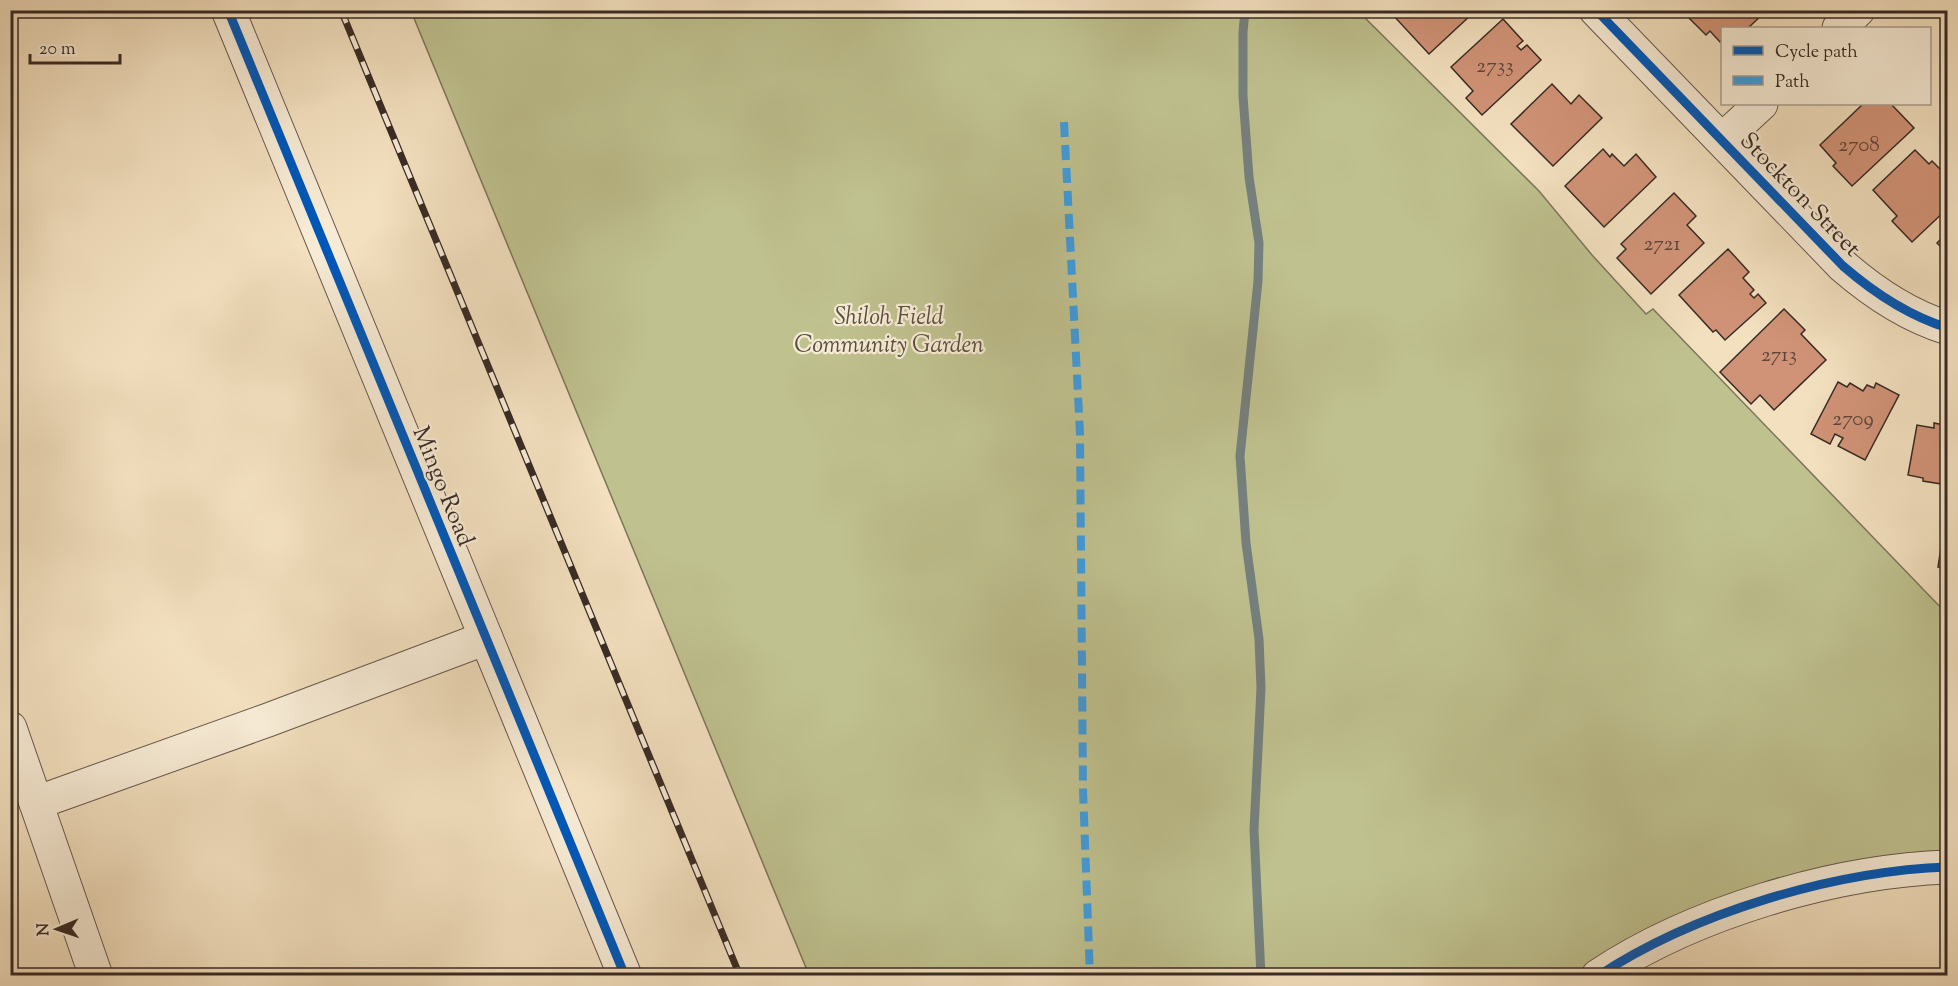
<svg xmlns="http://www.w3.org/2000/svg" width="1958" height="986" font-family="'Sorts Mill Goudy',serif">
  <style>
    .green { fill: #bfc18f; stroke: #7c765a; stroke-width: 1.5 }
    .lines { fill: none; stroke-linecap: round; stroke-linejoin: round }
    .stream { stroke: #75817e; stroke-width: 9 }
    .building { fill: #d19377; stroke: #382b25; stroke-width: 1.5 }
    .minor-casing { stroke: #67584c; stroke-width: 35 }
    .minor { stroke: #f7ebd5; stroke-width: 33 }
    .rail-casing { stroke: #382b25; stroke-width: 7 }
    .rail { stroke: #f7ebd5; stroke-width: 4.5; stroke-dasharray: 14; stroke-linecap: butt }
    .quiet { stroke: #3e9ce0; stroke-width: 8; stroke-dasharray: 15 8; stroke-linecap: butt }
    .cycleway-casing { stroke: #f7ebd5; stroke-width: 13 }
    .cycleway { stroke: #0057b8; stroke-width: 9 }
    .labels { text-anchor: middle; stroke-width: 4.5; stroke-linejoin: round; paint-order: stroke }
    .number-label { font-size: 21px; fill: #5e453a }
    .street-label { font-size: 24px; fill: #382b25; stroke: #f7ebd5 }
    .park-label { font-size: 24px; font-style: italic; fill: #5a5040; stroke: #f7ebd5 }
  </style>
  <rect width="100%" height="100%" fill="#f3e0bf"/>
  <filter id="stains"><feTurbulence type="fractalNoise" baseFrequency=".00333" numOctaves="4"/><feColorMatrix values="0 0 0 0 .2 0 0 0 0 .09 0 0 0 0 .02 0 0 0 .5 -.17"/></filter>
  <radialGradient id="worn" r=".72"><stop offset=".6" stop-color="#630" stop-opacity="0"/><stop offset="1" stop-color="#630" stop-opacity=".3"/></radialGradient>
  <polygon class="green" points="411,11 1358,11 1539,191 1592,255 1646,314 1653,309 1947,614 1947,867 1892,871 1598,975 809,975"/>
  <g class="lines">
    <polyline class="stream" points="1245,10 1243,32 1243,96 1249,177 1259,243 1258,281 1240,456 1246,543 1259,639 1261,688 1254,830 1261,976"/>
  </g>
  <g class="building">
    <polygon points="1393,10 1473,10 1474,12 1429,54 1391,13"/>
    <polygon points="1687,10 1761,10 1764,13 1748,28 1722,28 1722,40 1720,42 1710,31 1706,35 1684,13"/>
    <polygon points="1503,19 1523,41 1517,46 1521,50 1527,45 1541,60 1482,115 1466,98 1473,91 1451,67"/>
    <polygon points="1552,84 1571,104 1579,95 1602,118 1553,166 1511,124"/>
    <polygon points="1863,104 1891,104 1914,128 1852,186 1833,166 1836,163 1820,145"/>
    <polygon points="1603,149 1610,157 1612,154 1624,166 1636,154 1656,177 1604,227 1565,186"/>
    <polygon points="1915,150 1929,164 1932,161 1948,177 1948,208 1912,242 1892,221 1897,216 1873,190"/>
    <polygon points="1674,193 1696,216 1687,225 1704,243 1651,294 1617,258 1626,249 1621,244"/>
    <polygon points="1948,232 1948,254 1937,243"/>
    <polygon points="1728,249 1749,272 1743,278 1754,290 1750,294 1754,298 1758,294 1766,303 1725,340 1716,330 1713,332 1679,295"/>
    <polygon points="1784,309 1805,330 1801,334 1826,360 1774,410 1760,395 1751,404 1720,372"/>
    <polygon points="1838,382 1847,387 1850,383 1863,391 1867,385 1874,388 1876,383 1899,395 1865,460 1838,446 1843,438 1835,434 1830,444 1811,434"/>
    <polygon points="1947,411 1948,485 1923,481 1923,478 1908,475 1917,425 1934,428 1934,423 1944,425"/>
    <polygon points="1941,547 1948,548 1948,568 1938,567"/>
  </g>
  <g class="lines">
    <defs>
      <g id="minor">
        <polyline points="228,10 625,976"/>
        <path d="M 1596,10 L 1843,266 C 1873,292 1909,316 1948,328"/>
        <polyline points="1839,28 1858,10"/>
        <polyline points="1722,140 1761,104"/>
        <polyline points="10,728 36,803"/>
        <polyline points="96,976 36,803 268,720 486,638"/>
        <path d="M 1598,976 C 1693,913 1833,871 1948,867"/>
      </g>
    </defs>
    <use href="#minor" class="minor-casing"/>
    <use href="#minor" class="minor"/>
    <defs>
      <polyline id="rail" points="341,10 740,976"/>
    </defs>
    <use href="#rail" class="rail-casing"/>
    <use href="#rail" class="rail"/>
    <polyline class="quiet" points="1064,122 1080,434 1083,790 1090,976"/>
    <defs>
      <g id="cycleway">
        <polyline points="228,10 625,976"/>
        <path d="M 1596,10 L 1843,266 C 1873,292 1909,316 1948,328"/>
        <path d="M 1598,976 C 1693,913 1833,871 1948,867"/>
      </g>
    </defs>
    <use href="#cycleway" class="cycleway-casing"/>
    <use href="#cycleway" class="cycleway"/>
  </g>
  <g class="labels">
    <g class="number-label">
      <text x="1495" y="72">2733</text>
      <text x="1859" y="151">2708</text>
      <text x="1662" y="250">2721</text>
      <text x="1779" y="361">2713</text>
      <text x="1853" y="425">2709</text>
    </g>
    <g class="street-label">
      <text transform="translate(1801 194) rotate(46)" y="8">Stockton Street</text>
      <text transform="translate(444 486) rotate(68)" y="8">Mingo Road</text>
    </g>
    <g class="park-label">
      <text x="889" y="324">Shiloh Field<tspan x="889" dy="28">Community Garden</tspan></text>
    </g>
  </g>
  <rect width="1958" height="986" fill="none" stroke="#f3e0bf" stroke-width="36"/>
  <rect x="12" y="12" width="1934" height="962" fill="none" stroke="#382b25" stroke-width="3"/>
  <rect x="18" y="18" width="1922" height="950" fill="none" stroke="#382b25" stroke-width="1.5"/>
  <rect x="1721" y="27" width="210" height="78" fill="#f7ebd5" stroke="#ab9e8f" stroke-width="1.5"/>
  <rect x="1733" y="46" width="30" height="9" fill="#0057b8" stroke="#ab9e8f" stroke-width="1.5"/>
  <text x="1775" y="57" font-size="18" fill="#382b25">Cycle path</text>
  <rect x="1733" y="76" width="30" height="9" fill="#3e9ce0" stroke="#ab9e8f" stroke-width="1.5"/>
  <text x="1775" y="87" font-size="18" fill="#382b25">Path</text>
  <g transform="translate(57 929) rotate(268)" stroke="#f7ebd5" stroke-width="4.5" paint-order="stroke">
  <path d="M0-4.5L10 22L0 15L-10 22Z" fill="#382b25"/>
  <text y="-9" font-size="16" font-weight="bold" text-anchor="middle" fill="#382b25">N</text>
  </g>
  <path d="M30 54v9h90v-9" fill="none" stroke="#382b25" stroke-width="3"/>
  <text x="39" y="54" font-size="18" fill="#382b25" stroke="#f7ebd5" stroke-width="4.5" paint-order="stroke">20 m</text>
  <rect width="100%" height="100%" filter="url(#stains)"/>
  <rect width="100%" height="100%" fill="url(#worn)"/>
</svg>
